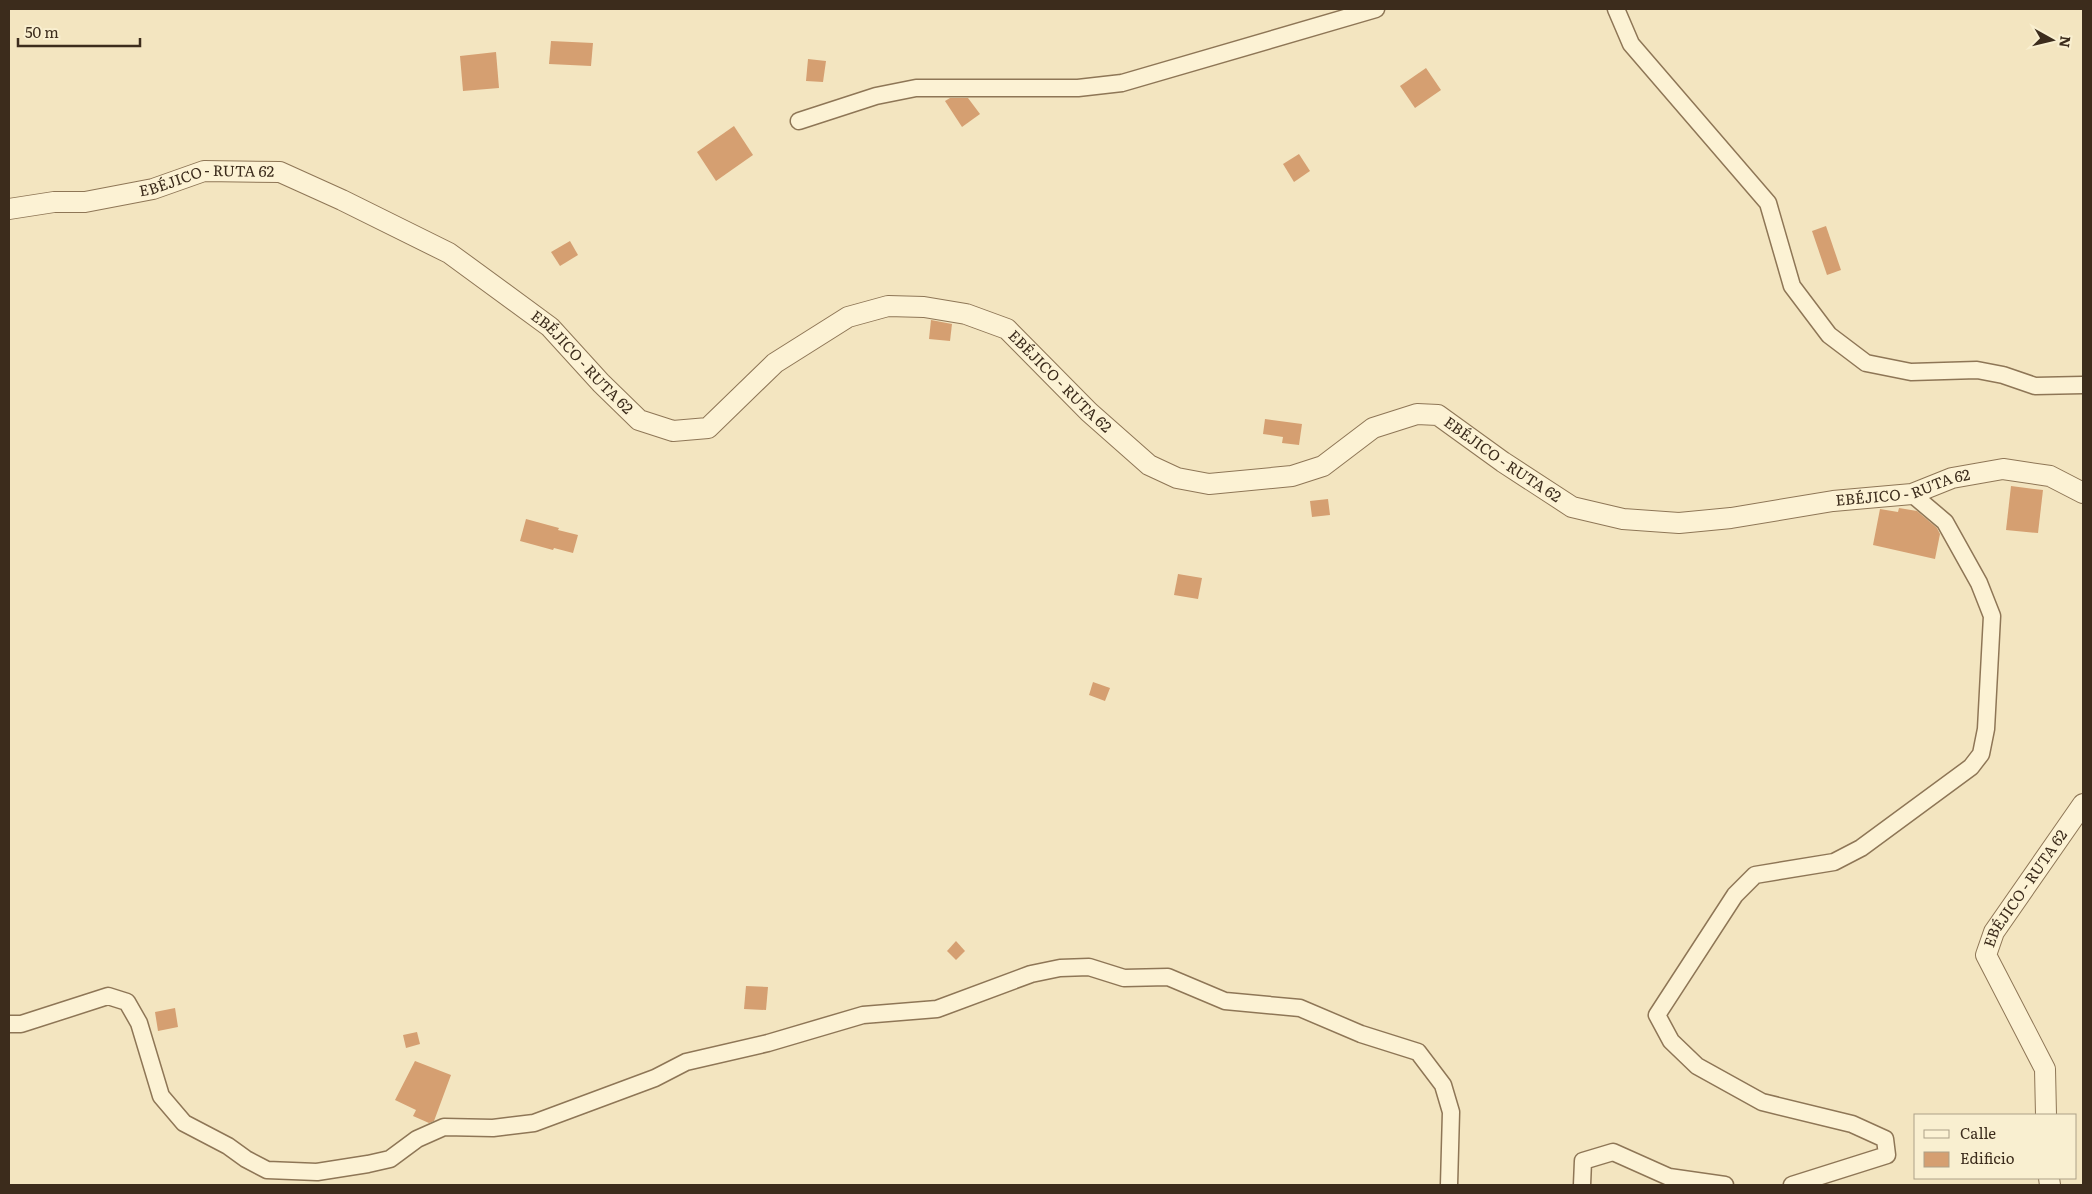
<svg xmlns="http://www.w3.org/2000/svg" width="2092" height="1194" font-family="Literata,serif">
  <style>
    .building { fill: #d59f71 }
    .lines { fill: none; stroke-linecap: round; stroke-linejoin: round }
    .minor-casing { stroke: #8e7656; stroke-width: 19 }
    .tertiary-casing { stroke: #8e7656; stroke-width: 22 }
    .minor { stroke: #fcf2d4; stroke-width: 16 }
    .tertiary { stroke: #fcf2d4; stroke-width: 20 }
    .labels { text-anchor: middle; stroke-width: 4; stroke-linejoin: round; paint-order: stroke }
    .street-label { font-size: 15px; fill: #3c2c1c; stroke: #f9efd0 }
  </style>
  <rect width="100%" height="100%" fill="#f3e5c0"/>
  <g class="building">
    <polygon points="551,41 593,43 591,66 549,64"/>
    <polygon points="496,52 499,88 463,91 460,56"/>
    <polygon points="808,59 826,61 823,82 806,81"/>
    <polygon points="1426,68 1441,90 1415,108 1400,86"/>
    <polygon points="950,98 968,98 980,114 962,127 945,101"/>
    <polygon points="734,126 753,155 716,181 697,152"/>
    <polygon points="1299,154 1310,171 1294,182 1283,164"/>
    <polygon points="1826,226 1841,270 1827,275 1812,231"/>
    <polygon points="570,241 578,255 560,266 551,252"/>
    <polygon points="931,320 952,324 950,341 929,339"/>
    <polygon points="1265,419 1302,424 1299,445 1282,443 1283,437 1263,434"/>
    <polygon points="2011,486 2043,490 2038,533 2006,530"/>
    <polygon points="1328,499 1330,515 1312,517 1310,501"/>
    <polygon points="1899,508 1917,511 1937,528 1940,534 1935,559 1873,545 1880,509 1898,512"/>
    <polygon points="526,519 559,528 558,530 578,535 573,553 554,548 553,550 520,541"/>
    <polygon points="1178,574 1202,578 1198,599 1174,595"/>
    <polygon points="1093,682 1110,688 1105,701 1089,695"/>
    <polygon points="956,941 965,951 956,960 947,951"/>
    <polygon points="746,986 768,987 766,1010 744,1009"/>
    <polygon points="175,1008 178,1027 158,1031 155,1012"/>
    <polygon points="417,1032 420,1044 406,1048 403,1035"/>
    <polygon points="415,1061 451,1075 434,1121 429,1123 413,1116 416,1110 395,1100"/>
  </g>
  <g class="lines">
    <defs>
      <g id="minor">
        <polyline points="1616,9 1631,44 1768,203 1792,286 1829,335 1866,363 1911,372 1977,370 2003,375 2035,386 2083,385"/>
        <polyline points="799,121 876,96 916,88 1078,88 1122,83 1376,9"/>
        <polyline points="9,1024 21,1024 108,996 127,1002 139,1023 161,1096 184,1123 228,1146 246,1159 267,1170 317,1172 368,1164 390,1159 417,1139 444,1127 493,1128 534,1123 655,1078 686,1062 768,1043 863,1015 937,1009 1031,974 1060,968 1089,967 1124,978 1168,977 1225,1001 1300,1008 1361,1034 1418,1052 1443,1085 1451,1112 1449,1185"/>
        <polyline points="1582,1185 1583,1161 1613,1152 1669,1177 1725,1185"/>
        <polyline points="1792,1185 1887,1155 1885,1139 1852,1124 1762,1102 1697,1066 1671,1041 1657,1015 1735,895 1755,875 1834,862 1861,848 1971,767 1981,754 1986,729 1992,616 1979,583 1945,522 1912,494"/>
      </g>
      <g id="tertiary">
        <path id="s1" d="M 9,209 L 54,202 L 85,202 L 153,189 L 204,171 L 280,172 L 342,200 L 449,253 L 550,327 L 601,383 L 639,420 L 673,431 L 708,428 L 775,363 L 848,317 L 888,306 L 924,307 L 966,314 L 1007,329 L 1089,412 L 1149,465 L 1177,478 L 1209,484 L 1292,476 L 1323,466 L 1373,428 L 1417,414 L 1438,415 L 1503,462 L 1572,507 L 1623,519 L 1679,523 L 1731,518 L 1833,501 L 1912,494 L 1952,478 L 2003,469 L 2050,476 L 2083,493"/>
        <path id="s2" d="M 2046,1115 L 2045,1069 L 1986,955 L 1994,932 L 2083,804"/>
        <polyline points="2049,1178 2050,1185"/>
      </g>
    </defs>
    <use href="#minor" class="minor-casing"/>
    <use href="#tertiary" class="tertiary-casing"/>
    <use href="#minor" class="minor"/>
    <use href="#tertiary" class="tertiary"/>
  </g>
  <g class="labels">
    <g class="street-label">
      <text dy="5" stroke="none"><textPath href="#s1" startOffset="201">EBÉJICO - RUTA 62</textPath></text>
      <text dy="5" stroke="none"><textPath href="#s1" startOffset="636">EBÉJICO - RUTA 62</textPath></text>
      <text dy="5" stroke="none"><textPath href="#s1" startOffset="1206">EBÉJICO - RUTA 62</textPath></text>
      <text dy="5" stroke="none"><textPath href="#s1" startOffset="1716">EBÉJICO - RUTA 62</textPath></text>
      <text dy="5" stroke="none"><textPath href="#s1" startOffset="2136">EBÉJICO - RUTA 62</textPath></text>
      <text dy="5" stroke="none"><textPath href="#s2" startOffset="252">EBÉJICO - RUTA 62</textPath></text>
    </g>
  </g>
  <rect width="2092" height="1194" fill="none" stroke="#3c2c1c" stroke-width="20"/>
  <rect x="1914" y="1114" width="162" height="65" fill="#f9efd0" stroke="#ada188"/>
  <rect x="1924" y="1130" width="25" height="8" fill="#fcf2d4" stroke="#ada188"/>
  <text x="1960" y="1139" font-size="15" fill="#3c2c1c">Calle</text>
  <rect x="1924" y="1152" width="25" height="15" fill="#d59f71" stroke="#ada188"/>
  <text x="1960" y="1164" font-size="15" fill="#3c2c1c">Edificio</text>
  <g transform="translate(2052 40) rotate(98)" stroke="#f9efd0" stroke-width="4" paint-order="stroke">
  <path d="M0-4L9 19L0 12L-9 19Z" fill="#3c2c1c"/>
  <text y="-8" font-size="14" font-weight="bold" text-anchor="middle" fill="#3c2c1c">N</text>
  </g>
  <path d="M18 38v8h122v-8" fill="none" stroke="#3c2c1c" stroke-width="2.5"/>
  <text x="25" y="38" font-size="15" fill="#3c2c1c" stroke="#f9efd0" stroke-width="4" paint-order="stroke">50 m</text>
</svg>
